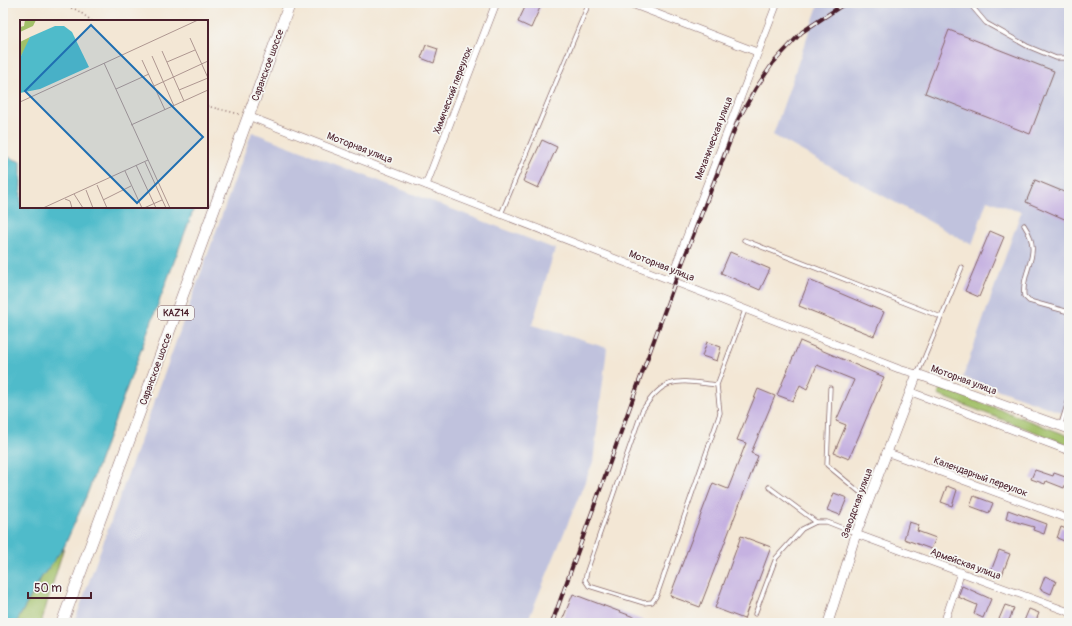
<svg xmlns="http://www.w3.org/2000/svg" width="1072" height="626" font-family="Pangolin,sans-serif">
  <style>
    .industrial { fill: #c0c2dd }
    .green { fill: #a1c068; stroke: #76704a }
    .water { fill: #4fbbca; stroke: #4c6d7a }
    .building { fill: #c6b2e1 }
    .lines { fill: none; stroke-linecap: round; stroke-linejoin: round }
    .service-casing { stroke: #856566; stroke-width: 5 }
    .minor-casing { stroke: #856566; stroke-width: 8 }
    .tertiary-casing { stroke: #856566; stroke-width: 10 }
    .trunk-casing { stroke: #856566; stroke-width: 12 }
    .path { stroke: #856566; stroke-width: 1.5; stroke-dasharray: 1 3; stroke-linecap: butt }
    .service { stroke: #fff; stroke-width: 3.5 }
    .minor { stroke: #fff; stroke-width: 7 }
    .tertiary { stroke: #fff; stroke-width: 9 }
    .trunk { stroke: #fff; stroke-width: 11 }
    .rail-casing { stroke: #4a1f2b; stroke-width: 4 }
    .rail { stroke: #f6f6f2; stroke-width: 2.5; stroke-dasharray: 8; stroke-linecap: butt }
    .labels { text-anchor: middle; stroke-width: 3.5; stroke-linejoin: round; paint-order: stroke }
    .shield { fill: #f6f6f2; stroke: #7e6067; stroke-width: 1 }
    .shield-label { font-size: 9px; font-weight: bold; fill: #4a1f2b }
    .street-label { font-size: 10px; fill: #4a1f2b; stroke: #f6f6f2 }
    .inset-road { fill: none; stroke: #af9791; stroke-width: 1 }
    .view { fill: #1f6fb2; fill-opacity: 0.15; stroke: #1f6fb2; stroke-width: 2 }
    .inset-edge { fill: none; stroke: #4a1f2b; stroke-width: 2 }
  </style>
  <rect width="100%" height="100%" fill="#f6f6f2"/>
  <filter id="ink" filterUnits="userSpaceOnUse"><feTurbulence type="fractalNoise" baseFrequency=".025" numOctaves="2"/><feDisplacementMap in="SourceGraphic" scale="8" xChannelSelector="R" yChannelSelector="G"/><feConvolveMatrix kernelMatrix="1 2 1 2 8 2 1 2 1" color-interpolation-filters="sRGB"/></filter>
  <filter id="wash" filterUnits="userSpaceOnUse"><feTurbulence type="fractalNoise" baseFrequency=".012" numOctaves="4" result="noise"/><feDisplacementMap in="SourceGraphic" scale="16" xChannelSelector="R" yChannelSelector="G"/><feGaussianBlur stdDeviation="0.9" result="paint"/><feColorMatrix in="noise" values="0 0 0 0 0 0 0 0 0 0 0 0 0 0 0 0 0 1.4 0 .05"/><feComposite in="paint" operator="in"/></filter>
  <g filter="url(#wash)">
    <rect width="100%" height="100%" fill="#f3e7d5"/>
    <g class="industrial">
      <polygon points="819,3 1069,3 1069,415 963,377 1021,212 987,200 972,245 773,135"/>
      <polygon points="252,132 555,249 532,325 607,348 593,462 527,623 74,623"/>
    </g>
    <g class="green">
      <polygon points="941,387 1069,436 1069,445 938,395"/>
      <polygon points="64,547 41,623 16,623 41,578"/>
    </g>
    <polygon class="water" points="3,155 21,162 21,207 191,207 193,211 86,497 64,547 41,578 16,623 3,623"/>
    <g id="blocks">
      <g class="building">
        <polygon points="527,3 542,3 531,28 518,22"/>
        <polygon points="949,30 1054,71 1030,134 925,93"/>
        <polygon points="426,45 438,49 434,63 421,58"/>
        <polygon points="542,140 557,147 538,188 523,181"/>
        <polygon points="1035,180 1069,194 1069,221 1026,202"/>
        <polygon points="990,231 1004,237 979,297 965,291"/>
        <polygon points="730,252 770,269 760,290 721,273"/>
        <polygon points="809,280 884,312 874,336 799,306"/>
        <polygon points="800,341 884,377 849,459 834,453 846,425 836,421 854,380 817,365 807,389 800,385 793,401 777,395"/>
        <polygon points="707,342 721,347 717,361 702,356"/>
        <polygon points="758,389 775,396 751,453 758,456 700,607 670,596 713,483 728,489 746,443 737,440"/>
        <polygon points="1035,470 1053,476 1054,473 1068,478 1064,488 1046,481 1045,484 1031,479"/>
        <polygon points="947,486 957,490 952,506 941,502"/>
        <polygon points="834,493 847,498 840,515 827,510"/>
        <polygon points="974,496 993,503 989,513 970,506"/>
        <polygon points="1008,510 1047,524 1044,534 1033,530 1034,527 1006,519"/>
        <polygon points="909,522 919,525 917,531 936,538 931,549 904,539"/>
        <polygon points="1061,527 1069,530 1069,543 1057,538"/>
        <polygon points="741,536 771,547 744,619 715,608"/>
        <polygon points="999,550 1010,554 1002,575 991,571"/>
        <polygon points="1045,576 1056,581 1051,594 1040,589"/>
        <polygon points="962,586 991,599 983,618 974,614 977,605 958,597"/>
        <polygon points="573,594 647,622 647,623 561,623"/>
        <polygon points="1005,605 1014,608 1008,623 999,619"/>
        <polygon points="1029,609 1039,613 1035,623 1024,621"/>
      </g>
    </g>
  </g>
  <g filter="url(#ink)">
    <use href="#blocks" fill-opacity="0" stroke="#856566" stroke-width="1"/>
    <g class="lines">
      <defs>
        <g id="service">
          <polyline points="969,3 986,23 1027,46 1056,58 1069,58"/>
          <polyline points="501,214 589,3"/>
          <path d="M 1024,225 C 1044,255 1021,268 1024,296 L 1029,301 L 1069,312"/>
          <polyline points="744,240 941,317"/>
          <polyline points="918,373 962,267"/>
          <path d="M 717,385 C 679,381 665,374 642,411 L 587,571 L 585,580 L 589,586 L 644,603 L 652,602 L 657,595 L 720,413 L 717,385 L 745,310"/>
          <polyline points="830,388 827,465 868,499"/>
          <polyline points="1061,424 1069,399"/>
          <polyline points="769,487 816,522"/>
          <polyline points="755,614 776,558 802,529 816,522 827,522 855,533"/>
        </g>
        <g id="minor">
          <polyline points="629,3 757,52"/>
          <polyline points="248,116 899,369 917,374"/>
          <polyline points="426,185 496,3"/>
          <polyline points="670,280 777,3"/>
          <polyline points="911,392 1069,451"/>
          <polyline points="886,452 1069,519"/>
          <polyline points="856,534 1069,612"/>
          <polyline points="944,623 961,572"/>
        </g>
        <polyline id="tertiary" points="828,623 856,534 917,374 1069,429"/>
        <polyline id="trunk" points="62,623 290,3"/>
      </defs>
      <use href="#service" class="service-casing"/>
      <use href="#minor" class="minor-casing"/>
      <use href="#tertiary" class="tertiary-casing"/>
      <use href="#trunk" class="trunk-casing"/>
      <g class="path">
        <polyline points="56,3 77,10 92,21"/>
        <polyline points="207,106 239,114"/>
      </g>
      <use href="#service" class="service"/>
      <use href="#minor" class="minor"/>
      <use href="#tertiary" class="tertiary"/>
      <use href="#trunk" class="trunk"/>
      <defs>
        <polyline id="rail" points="552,623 675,282 739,118 756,88 773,63 802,32 841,6 849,3"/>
      </defs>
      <use href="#rail" class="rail-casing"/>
      <use href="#rail" class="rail"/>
    </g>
  </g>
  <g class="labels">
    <rect class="shield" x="158" y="306" width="36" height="14" rx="3"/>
    <g class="shield-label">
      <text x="176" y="316">KAZ14</text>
    </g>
    <g class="street-label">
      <text transform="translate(267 65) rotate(-70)" y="4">Саранское шоссе</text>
      <text transform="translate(452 90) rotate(-69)" y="4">Химический переулок</text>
      <text transform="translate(713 138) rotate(-69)" y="4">Механическая улица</text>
      <text transform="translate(360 147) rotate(21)" y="4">Моторная улица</text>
      <text transform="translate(662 265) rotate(21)" y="4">Моторная улица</text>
      <text transform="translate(155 369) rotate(-70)" y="4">Саранское шоссе</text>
      <text transform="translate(964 379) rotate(20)" y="4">Моторная улица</text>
      <text transform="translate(981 476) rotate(20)" y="4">Календарный переулок</text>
      <text transform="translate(856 503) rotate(-70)" y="4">Заводская улица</text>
      <text transform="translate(966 563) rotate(20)" y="4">Армейская улица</text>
    </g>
  </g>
  <g transform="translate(20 20)">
    <rect width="188" height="188" fill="#f3e7d5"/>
    <path d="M 5,0 L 16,0 L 13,6 L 0,12 L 0,7 L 4,6 ZM 10,17 L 8,24 L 0,38 L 0,22 Z" fill="#a1c068"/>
    <path d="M 35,6 L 44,6 L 52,12 L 69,47 L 20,69 L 0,73 L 0,38 L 10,17 Z" fill="#4fbbca"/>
    <path class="inset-road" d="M 170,18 L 188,58M 142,31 L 164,81M 132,36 L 154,86M 122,40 L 145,90M 147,42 L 175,30M 84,43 L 150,188M 134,66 L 188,41M 96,69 L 129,54M 159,70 L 188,58M 0,82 L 178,0M 111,105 L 188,70M 125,142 L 146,188M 116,145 L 136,188M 105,151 L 122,188M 77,165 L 87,188M 66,170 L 73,188M 54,174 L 63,188M 45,179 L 50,181 L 52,188M 83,180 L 111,166M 23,188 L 128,140M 124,188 L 142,180"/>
    <path class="view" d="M 71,5 L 183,117 L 117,183 L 5,71 Z"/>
    <rect width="188" height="188" class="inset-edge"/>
  </g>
  <rect width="1072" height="626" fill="none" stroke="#f6f6f2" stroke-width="16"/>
  <path d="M28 592v6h63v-6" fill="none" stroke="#4a1f2b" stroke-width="2"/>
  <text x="34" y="592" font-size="12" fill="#4a1f2b" stroke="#f6f6f2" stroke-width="3" paint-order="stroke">50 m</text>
</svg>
